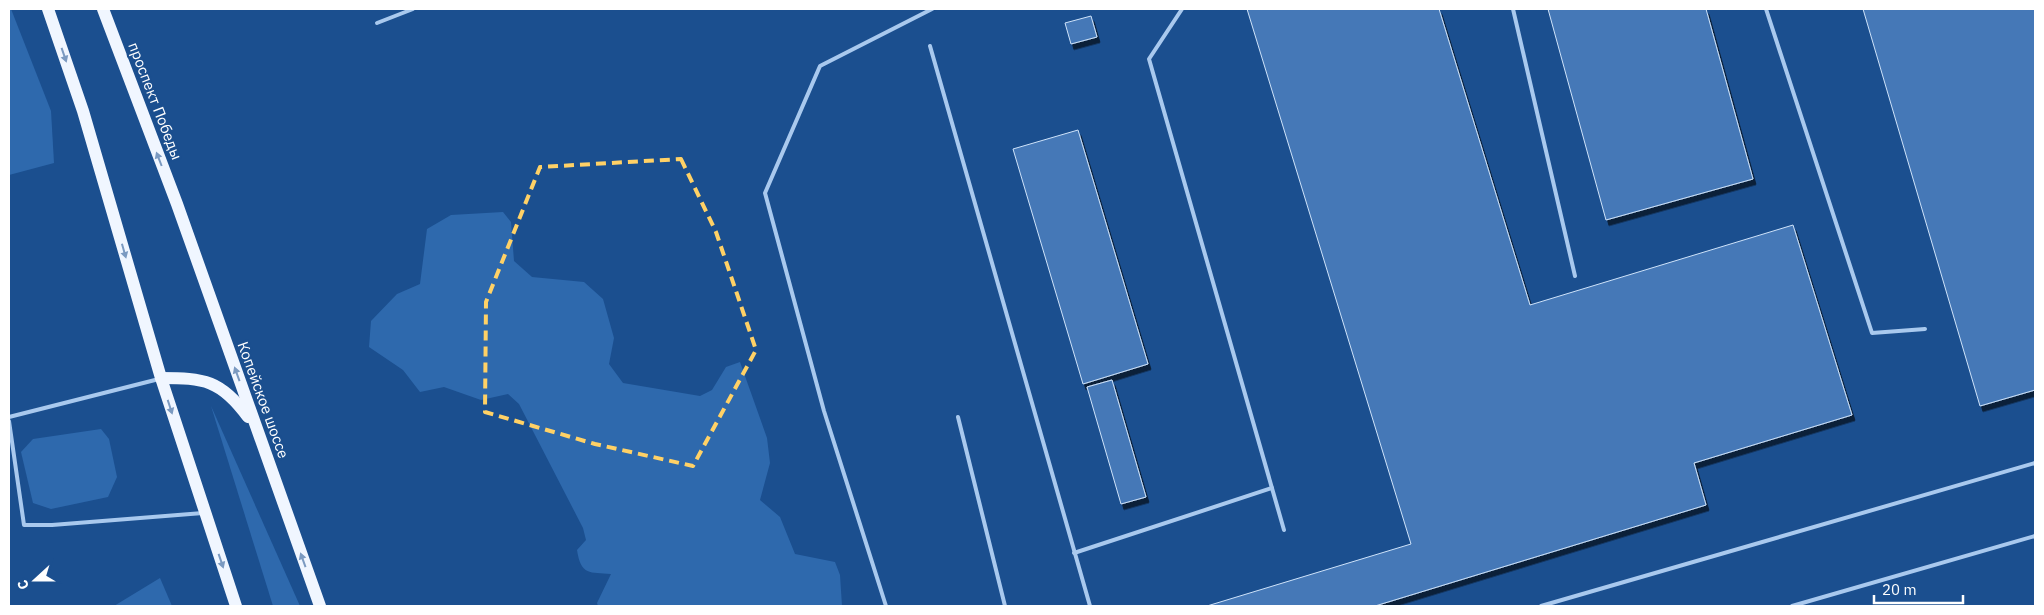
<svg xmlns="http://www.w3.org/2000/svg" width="2044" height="615" font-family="'IBM Plex Sans',sans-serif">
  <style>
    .green { fill: #2e69ad }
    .building { fill: #4478b7; stroke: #cfe3fa; filter: url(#shadow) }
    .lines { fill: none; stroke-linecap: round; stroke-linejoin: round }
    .service { stroke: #a9c9ee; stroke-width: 4 }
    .primary { stroke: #f0f6ff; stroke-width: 12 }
    .oneway { fill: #7b9ac1 }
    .marked { fill: none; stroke: #ffd166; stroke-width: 4; stroke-dasharray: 10 6; stroke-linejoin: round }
    .labels { text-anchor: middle; stroke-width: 4.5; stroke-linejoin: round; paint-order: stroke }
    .street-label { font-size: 15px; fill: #fff; stroke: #1b4f8f }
  </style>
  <defs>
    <filter id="shadow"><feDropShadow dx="3" dy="5.5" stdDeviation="0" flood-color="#0009"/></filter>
  </defs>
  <rect width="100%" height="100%" fill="#1b4f8f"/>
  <g class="green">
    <polygon points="9,9 11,9 51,111 54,163 9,175"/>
    <path d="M 503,212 L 511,222 L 514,261 L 532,277 L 584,282 L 603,299 L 614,338 L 609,364 L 623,383 L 700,396 L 712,390 L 726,367 L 740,362 L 767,438 L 770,463 L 760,500 L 780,517 L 795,554 L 835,562 L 840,575 L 842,606 L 598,606 L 597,603 L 611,574 C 590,572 581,576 577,550 L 586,540 L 583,528 L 519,404 L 508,394 L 481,400 L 444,387 L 420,392 L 403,370 L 369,347 L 371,321 L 397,294 L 420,284 L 427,229 L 451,215 Z"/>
    <polygon points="211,406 300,606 273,606"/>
    <polygon points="101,429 109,439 117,477 108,497 51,509 33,503 21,452 33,439"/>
    <polygon points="160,578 172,606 114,606"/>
  </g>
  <g class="building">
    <polygon points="1247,9 1439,9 1530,305 1793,225 1852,415 1694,463 1706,505 1375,606 1207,606 1411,544"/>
    <polygon points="1548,9 1706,9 1753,179 1606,220"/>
    <polygon points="1863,9 2035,9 2035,390 1980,406"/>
    <polygon points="1091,16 1097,37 1071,44 1065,23"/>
    <polygon points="1078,130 1148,364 1083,384 1013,149"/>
    <polygon points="1112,380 1146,497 1121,504 1087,387"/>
  </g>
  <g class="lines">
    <g class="service">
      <polyline points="1182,9 1149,59 1284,530"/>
      <polyline points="1513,9 1575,276"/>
      <polyline points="1766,9 1872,333 1925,329"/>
      <polyline points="377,23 413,9"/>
      <polyline points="930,46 1090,606"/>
      <polyline points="9,417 159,379"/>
      <polyline points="958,417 1005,606"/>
      <polyline points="9,421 24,525 52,525 203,513"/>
      <polyline points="1074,553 1272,488"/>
      <polyline points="886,606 824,411 765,193 820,66 932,9"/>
      <polyline points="1541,606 2035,463"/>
      <polyline points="1792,606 2035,536"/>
    </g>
    <g class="primary">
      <polyline points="48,9 83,111 161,378 236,606"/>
      <polyline points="103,9 177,204 320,606"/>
      <path d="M 161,378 C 204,378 221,380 248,417"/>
    </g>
  </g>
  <defs><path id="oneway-solid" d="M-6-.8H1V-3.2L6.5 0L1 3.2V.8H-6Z" transform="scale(1.25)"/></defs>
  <g class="oneway">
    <use href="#oneway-solid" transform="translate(64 55) rotate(71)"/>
    <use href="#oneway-solid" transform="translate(159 159) rotate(-111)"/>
    <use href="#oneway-solid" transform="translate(124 251) rotate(74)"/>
    <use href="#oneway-solid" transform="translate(237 374) rotate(-110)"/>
    <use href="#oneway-solid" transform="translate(170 407) rotate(72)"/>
    <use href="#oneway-solid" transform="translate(303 560) rotate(-110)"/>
    <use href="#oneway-solid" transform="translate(221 561) rotate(71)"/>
  </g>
  <path class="marked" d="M 681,159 L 716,232 L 756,350 L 693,466 L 595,444 L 485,412 L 486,302 L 540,167 Z"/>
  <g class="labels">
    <g class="street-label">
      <text transform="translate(155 101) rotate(69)" y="5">проспект Победы</text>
      <text transform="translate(263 400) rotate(70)" y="5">Копейское шоссе</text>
    </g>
  </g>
  <rect width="2044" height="615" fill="none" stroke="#ffffff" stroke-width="20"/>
  <g transform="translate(35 580) rotate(249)" stroke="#1b4f8f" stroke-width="4" paint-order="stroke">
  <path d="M0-4L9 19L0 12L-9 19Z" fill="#ffffff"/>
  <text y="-8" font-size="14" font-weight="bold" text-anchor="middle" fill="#ffffff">С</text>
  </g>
  <path d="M1874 595v8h89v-8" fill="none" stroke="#ffffff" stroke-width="2.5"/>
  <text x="1882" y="595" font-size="15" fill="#ffffff" stroke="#1b4f8f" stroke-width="4" paint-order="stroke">20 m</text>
</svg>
